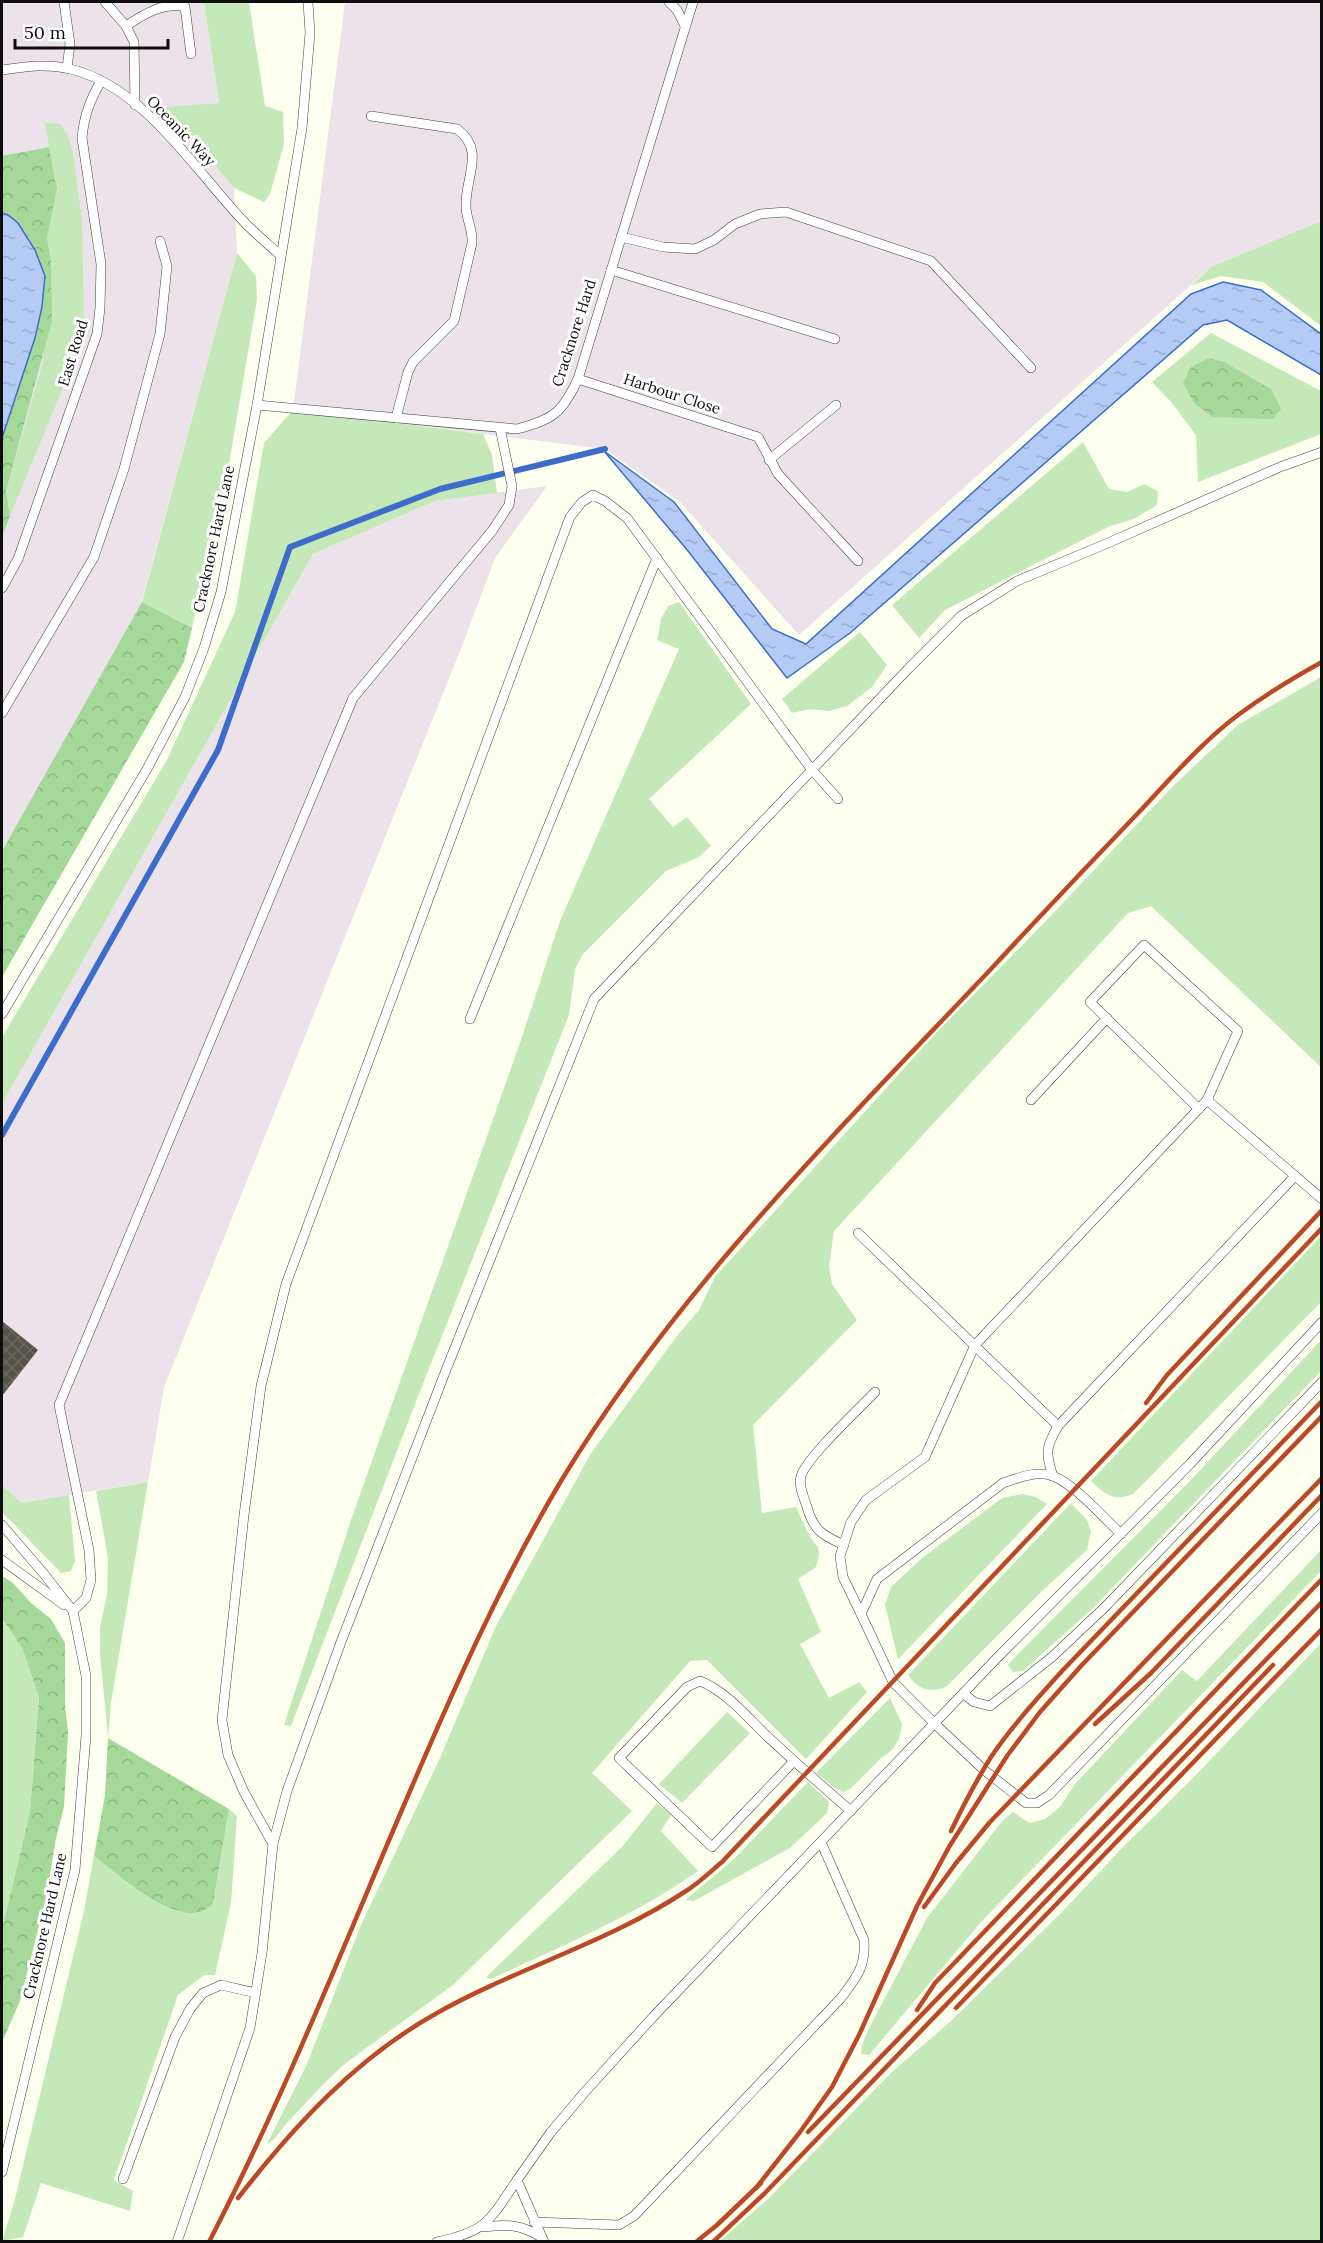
<svg xmlns="http://www.w3.org/2000/svg" width="1323" height="2243" font-family="Lora,serif">
  <style>
    .industrial { fill: #ece2ea }
    .grass { fill: #c5e8b9 }
    .forest { fill: url(#forest-crowns) }
    .water { fill: url(#water-ripples); stroke: #3d6cca; stroke-width: 1.5 }
    .lines { fill: none; stroke-linecap: round; stroke-linejoin: round }
    .stream { stroke: #3d6cca; stroke-width: 6 }
    .building { fill: url(#building-cross-hatch) }
    .lane-casing { stroke: #414141; stroke-width: 10 }
    .lane { stroke: #fff; stroke-width: 9 }
    .rail { stroke: #bb4928; stroke-width: 4.5 }
    .labels { text-anchor: middle; stroke-width: 6; stroke-linejoin: round; paint-order: stroke }
    .street-label { font-size: 15px; fill: #0e0e0e; stroke: #fff }
  </style>
  <defs>
    <pattern id="forest-crowns" width="20" height="18" patternUnits="userSpaceOnUse" patternTransform="scale(1.5)"><rect width="20" height="18" fill="#a4d999"/><path d="M2 6a3 3 0 1 1 6 0M12 15a3 3 0 1 1 6 0" fill="none" stroke="#8cb983"/></pattern>
    <pattern id="water-ripples" width="26" height="14" patternUnits="userSpaceOnUse" patternTransform="scale(1.5)"><rect width="26" height="14" fill="#b4cbf5"/><path d="M2 4q2-2 4 0t4 0M15 11q2-2 4 0t4 0" fill="none" stroke="#9aadd1"/></pattern>
    <pattern id="building-cross-hatch" width="8" height="8" patternUnits="userSpaceOnUse" patternTransform="scale(1.5)"><rect width="8" height="8" fill="#56524a"/><path d="M0 0l8 8M0 8l8-8" fill="none" stroke="#696660"/></pattern>
  </defs>
  <rect width="100%" height="100%" fill="#fdffef"/>
  <g class="industrial">
    <polygon points="2,2 204,2 219,103 165,108 234,188 237,253 139,611 2,851"/>
    <polygon points="345,2 1321,2 1321,221 1211,267 799,635 680,502 605,449 293,410"/>
    <polygon points="547,486 495,558 462,646 164,1387 148,1482 22,1503 2,1485 2,1104 313,554 435,501"/>
  </g>
  <g class="grass">
    <polygon points="204,2 249,2 265,106 283,112 284,144 270,194 264,202 234,188 165,107 219,103"/>
    <polygon points="45,123 60,124 67,134 73,153 82,220 84,323 76,356 10,516 6,491 43,362 51,261 47,238 57,189"/>
    <polygon points="1321,221 1321,326 1263,282 1221,276 1192,285 1211,267"/>
    <polygon points="237,253 256,276 257,300 229,464 192,628 142,602"/>
    <polygon points="1211,333 1321,391 1321,434 1198,482 1196,435 1172,403 1152,382"/>
    <polygon points="293,410 483,434 492,455 497,493 435,501 313,554 2,1104 2,1037 167,760 235,612 264,443"/>
    <polygon points="1083,442 1109,489 1127,492 1144,484 1158,491 1157,505 1134,519 1110,526 945,610 919,638 892,605"/>
    <polygon points="679,602 751,704 649,799 673,827 687,817 711,846 699,857 666,871 583,954 575,969 569,1015 417,1399 291,1726 284,1725 351,1520 520,1043 560,921 679,649 657,640 661,619 668,606"/>
    <polygon points="860,632 887,665 872,687 847,706 829,711 810,709 792,713 782,699"/>
    <path d="M 1321,677 L 1321,1067 L 1151,906 L 1128,913 L 834,1231 L 829,1267 L 832,1284 L 857,1320 L 753,1425 L 762,1513 L 796,1507 L 810,1537 L 818,1547 L 819,1555 L 816,1567 L 798,1579 L 821,1632 L 800,1644 L 829,1698 L 859,1682 L 867,1692 L 806,1759 L 707,1660 L 690,1661 L 592,1773 L 632,1811 L 453,1985 L 347,2062 C 325,2081 306,2103 286,2124 C 279,2132 276,2140 267,2144 L 307,2064 L 361,1925 L 440,1758 L 496,1626 L 591,1453 L 677,1336 L 699,1310 L 715,1277 L 937,1032 L 1045,922 L 1173,786 L 1238,725 Z"/>
    <path d="M 1321,1236 L 1321,1302 L 1133,1494 C 1113,1502 1105,1494 1091,1481 Z"/>
    <polygon points="1321,1340 1321,1371 1092,1609 1023,1671 1013,1672 1008,1665 1015,1657 1191,1480"/>
    <polygon points="148,1482 111,1703 108,1738 100,1654 100,1628 107,1594 108,1558 96,1491"/>
    <polygon points="2,1485 22,1503 69,1495 75,1561 71,1571 61,1573 2,1512"/>
    <polygon points="1022,1494 1036,1497 1047,1504 898,1659 885,1605 891,1587 922,1558 1002,1498"/>
    <path d="M 1071,1503 L 1087,1520 L 1091,1531 L 1087,1550 L 1042,1591 L 946,1687 C 929,1693 919,1690 908,1675 Z"/>
    <polygon points="1321,1550 1321,1571 981,1922 869,2055 861,2054 862,2045 868,2030 927,1918 1003,1820 1013,1812 1030,1823 1045,1819 1060,1807 1075,1784 1182,1670 1197,1681"/>
    <polygon points="2,1618 22,1648 39,1697 30,1812 2,1929"/>
    <polygon points="1321,1643 1321,2241 720,2241 767,2200 894,2070 950,2022 1062,1912 1122,1848 1196,1775"/>
    <polygon points="890,1698 902,1724 899,1739 892,1750 881,1758 850,1789 843,1792 835,1788 816,1773"/>
    <polygon points="727,1712 750,1733 682,1803 659,1784"/>
    <polygon points="808,1782 829,1802 827,1813 790,1848 694,1901 685,1900 732,1861"/>
    <path d="M 657,1803 L 671,1815 L 661,1831 L 698,1871 C 634,1916 562,1946 491,1979 L 486,1977 L 622,1847 Z"/>
    <path d="M 229,1809 L 237,1816 L 231,1903 L 215,1975 L 204,1975 L 178,1995 L 114,2180 L 133,2191 L 130,2211 L 41,2183 L 23,2237 L 2,2241 L 15,2199 L 83,1915 L 94,1856 C 117,1874 169,1921 201,1912 C 204,1910 209,1906 213,1904 Z"/>
  </g>
  <g class="forest">
    <polygon points="49,147 57,189 47,238 51,261 52,321 6,491 10,516 2,536 2,438 35,338 42,307 35,250 18,223 8,215 2,213 2,156"/>
    <polygon points="1209,358 1224,362 1271,389 1281,409 1273,419 1212,417 1194,403 1183,383 1191,367"/>
    <polygon points="142,602 192,628 184,662 2,977 2,851"/>
    <polygon points="2,1576 12,1582 31,1603 51,1619 65,1643 65,1705 68,1732 64,1807 56,1838 46,1898 20,2001 2,2042 2,1929 30,1812 39,1697 22,1648 2,1618"/>
    <path d="M 108,1738 L 229,1809 L 213,1904 C 209,1907 204,1911 200,1912 C 169,1921 117,1874 94,1856 L 105,1795 Z"/>
  </g>
  <g class="water">
    <polygon points="2,213 8,215 18,223 35,250 45,276 42,307 35,338 2,438"/>
    <polygon points="1223,282 1261,290 1321,334 1321,375 1227,320 1203,325 850,633 787,678 688,551 604,451 674,502 772,629 806,644 1191,294"/>
  </g>
  <g class="lines">
    <polyline class="stream" points="2,1135 218,750 290,547 440,489 605,449"/>
  </g>
  <polygon class="building" points="2,1321 38,1350 2,1396"/>
  <g class="lines">
    <defs>
      <g id="lane">
        <polyline points="64,2 70,44 67,68"/>
        <polyline points="105,2 126,26 134,42 135,105"/>
        <polyline points="669,2 677,10 685,26"/>
        <path d="M 126,26 C 144,14 163,2 185,7 L 191,54"/>
        <path d="M 2,70 C 24,67 47,63 70,69 C 144,86 196,172 246,224 C 257,235 269,245 280,255"/>
        <path d="M 371,116 L 457,129 C 486,150 465,177 466,206 C 466,219 473,229 472,243 L 454,321 L 413,362 L 408,372 L 396,418"/>
        <polyline points="621,237 663,247 695,249 714,240 735,224 760,214 786,212 931,261 1031,368"/>
        <polyline points="611,270 835,339"/>
        <polyline points="578,379 758,437 778,474 858,561"/>
        <path d="M 257,405 L 517,429 C 554,419 562,413 578,379 L 693,2"/>
        <polyline points="769,460 836,405"/>
        <path d="M 2,588 L 18,559 L 97,334 L 100,308 L 101,264 L 82,138 C 84,116 90,100 101,81"/>
        <polyline points="2,713 94,557 124,469 160,334 167,266 160,241"/>
        <polyline points="2,1014 147,769 185,697 204,648 221,592 257,405 302,128 310,33 308,2"/>
        <polyline points="470,1019 657,558"/>
        <polyline points="1031,1100 1107,1018"/>
        <polyline points="1199,1109 1090,1002 1144,945 1238,1031 1207,1100"/>
        <polyline points="858,1233 1058,1426 1295,1176"/>
        <path d="M 1053,1476 C 1045,1453 1046,1447 1058,1426"/>
        <polyline points="2,1525 44,1574 73,1611 86,1676 86,1736 75,1870 2,2172"/>
        <path d="M 1121,1534 C 1104,1518 1074,1484 1053,1476 C 1037,1470 1018,1478 1003,1483 L 877,1579 L 861,1614 L 893,1682 L 935,1724 L 984,1770 L 1026,1803 L 1037,1803 L 1049,1795 L 1322,1513"/>
        <path d="M 844,1545 C 822,1535 814,1531 807,1507 C 804,1497 798,1486 801,1476 C 807,1457 859,1409 875,1392"/>
        <polyline points="2,1560 64,1605"/>
        <polyline points="73,1611 86,1598 91,1580 89,1550 59,1405 353,698 492,531 509,505 512,486 500,428"/>
        <polyline points="861,1614 843,1577 840,1556 851,1522 866,1500 925,1457 975,1345 1207,1100 1322,1199"/>
        <polyline points="964,1694 974,1702 990,1706 1052,1657 1105,1607 1322,1382"/>
        <path d="M 794,1761 L 712,1847 L 619,1758 L 687,1687 L 700,1681 C 726,1691 748,1718 768,1737 C 795,1762 823,1787 851,1811"/>
        <polyline points="273,1844 244,1792 228,1755 222,1720 244,1515 261,1386 286,1284 570,517 582,502 593,495 605,501 627,518 812,770 838,799"/>
        <polyline points="123,2179 175,2037 190,2009 203,1993 221,1985 256,1993"/>
        <path d="M 534,2222 L 619,2225 L 634,2216 L 841,1998 C 856,1978 866,1967 864,1940 L 821,1842"/>
        <path d="M 483,2227 C 505,2224 521,2224 541,2237"/>
        <polyline points="177,2242 250,2028 262,1953 273,1844 287,1791 341,1642 446,1370 594,999 908,669 961,616 1017,581 1108,543 1280,467 1322,452"/>
        <path d="M 437,2242 C 488,2231 489,2221 517,2180"/>
        <polyline points="544,2242 517,2180 551,2132 584,2093 652,2018 996,1659 1190,1464 1322,1322"/>
      </g>
    </defs>
    <use href="#lane" class="lane-casing"/>
    <use href="#lane" class="lane"/>
    <g class="rail">
      <polyline points="1146,1403 1167,1375 1322,1210"/>
      <polyline points="1095,1724 1151,1673 1322,1495"/>
      <path d="M 951,1831 C 963,1806 976,1781 991,1757 C 1012,1726 1037,1699 1062,1671 L 1322,1401"/>
      <polyline points="924,1907 956,1863 990,1822 1322,1478"/>
      <polyline points="956,2008 1322,1629"/>
      <polyline points="917,2010 935,1983 961,1956 1322,1579"/>
      <polyline points="808,2132 1322,1602"/>
      <polyline points="756,2188 800,2132 832,2087 859,2035 917,1906 949,1847 1007,1756 1040,1712 1081,1666 1322,1416"/>
      <path d="M 238,2198 C 294,2126 356,2058 437,2013 C 517,1968 609,1942 686,1891 C 699,1883 710,1872 722,1862 L 1322,1228"/>
      <path d="M 209,2242 C 285,2095 345,1942 410,1791 C 455,1686 502,1580 561,1481 C 678,1288 837,1132 991,969 C 1040,916 1090,863 1140,811 C 1171,778 1202,742 1238,715 C 1265,695 1293,678 1322,662"/>
      <polyline points="696,2242 717,2225 761,2183"/>
      <polyline points="713,2242 764,2194 1273,1665"/>
    </g>
  </g>
  <g class="labels">
    <g class="street-label">
      <text transform="translate(181 131) rotate(46)" y="5">Oceanic Way</text>
      <text transform="translate(574 333) rotate(-72)" y="5">Cracknore Hard</text>
      <text transform="translate(73 353) rotate(-73)" y="5">East Road</text>
      <text transform="translate(672 394) rotate(18)" y="5">Harbour Close</text>
      <text transform="translate(214 539) rotate(-78)" y="5">Cracknore Hard Lane</text>
      <text transform="translate(45 1926) rotate(-77)" y="5">Cracknore Hard Lane</text>
    </g>
  </g>
  <rect width="1323" height="2243" fill="none" stroke="#0e0e0e" stroke-width="6"/>
  <path d="M15 39v9h153v-9" fill="none" stroke="#0e0e0e" stroke-width="3"/>
  <text x="24" y="39" font-size="18" fill="#0e0e0e" stroke="#ffffff" stroke-width="4.5" paint-order="stroke">50 m</text>
</svg>
